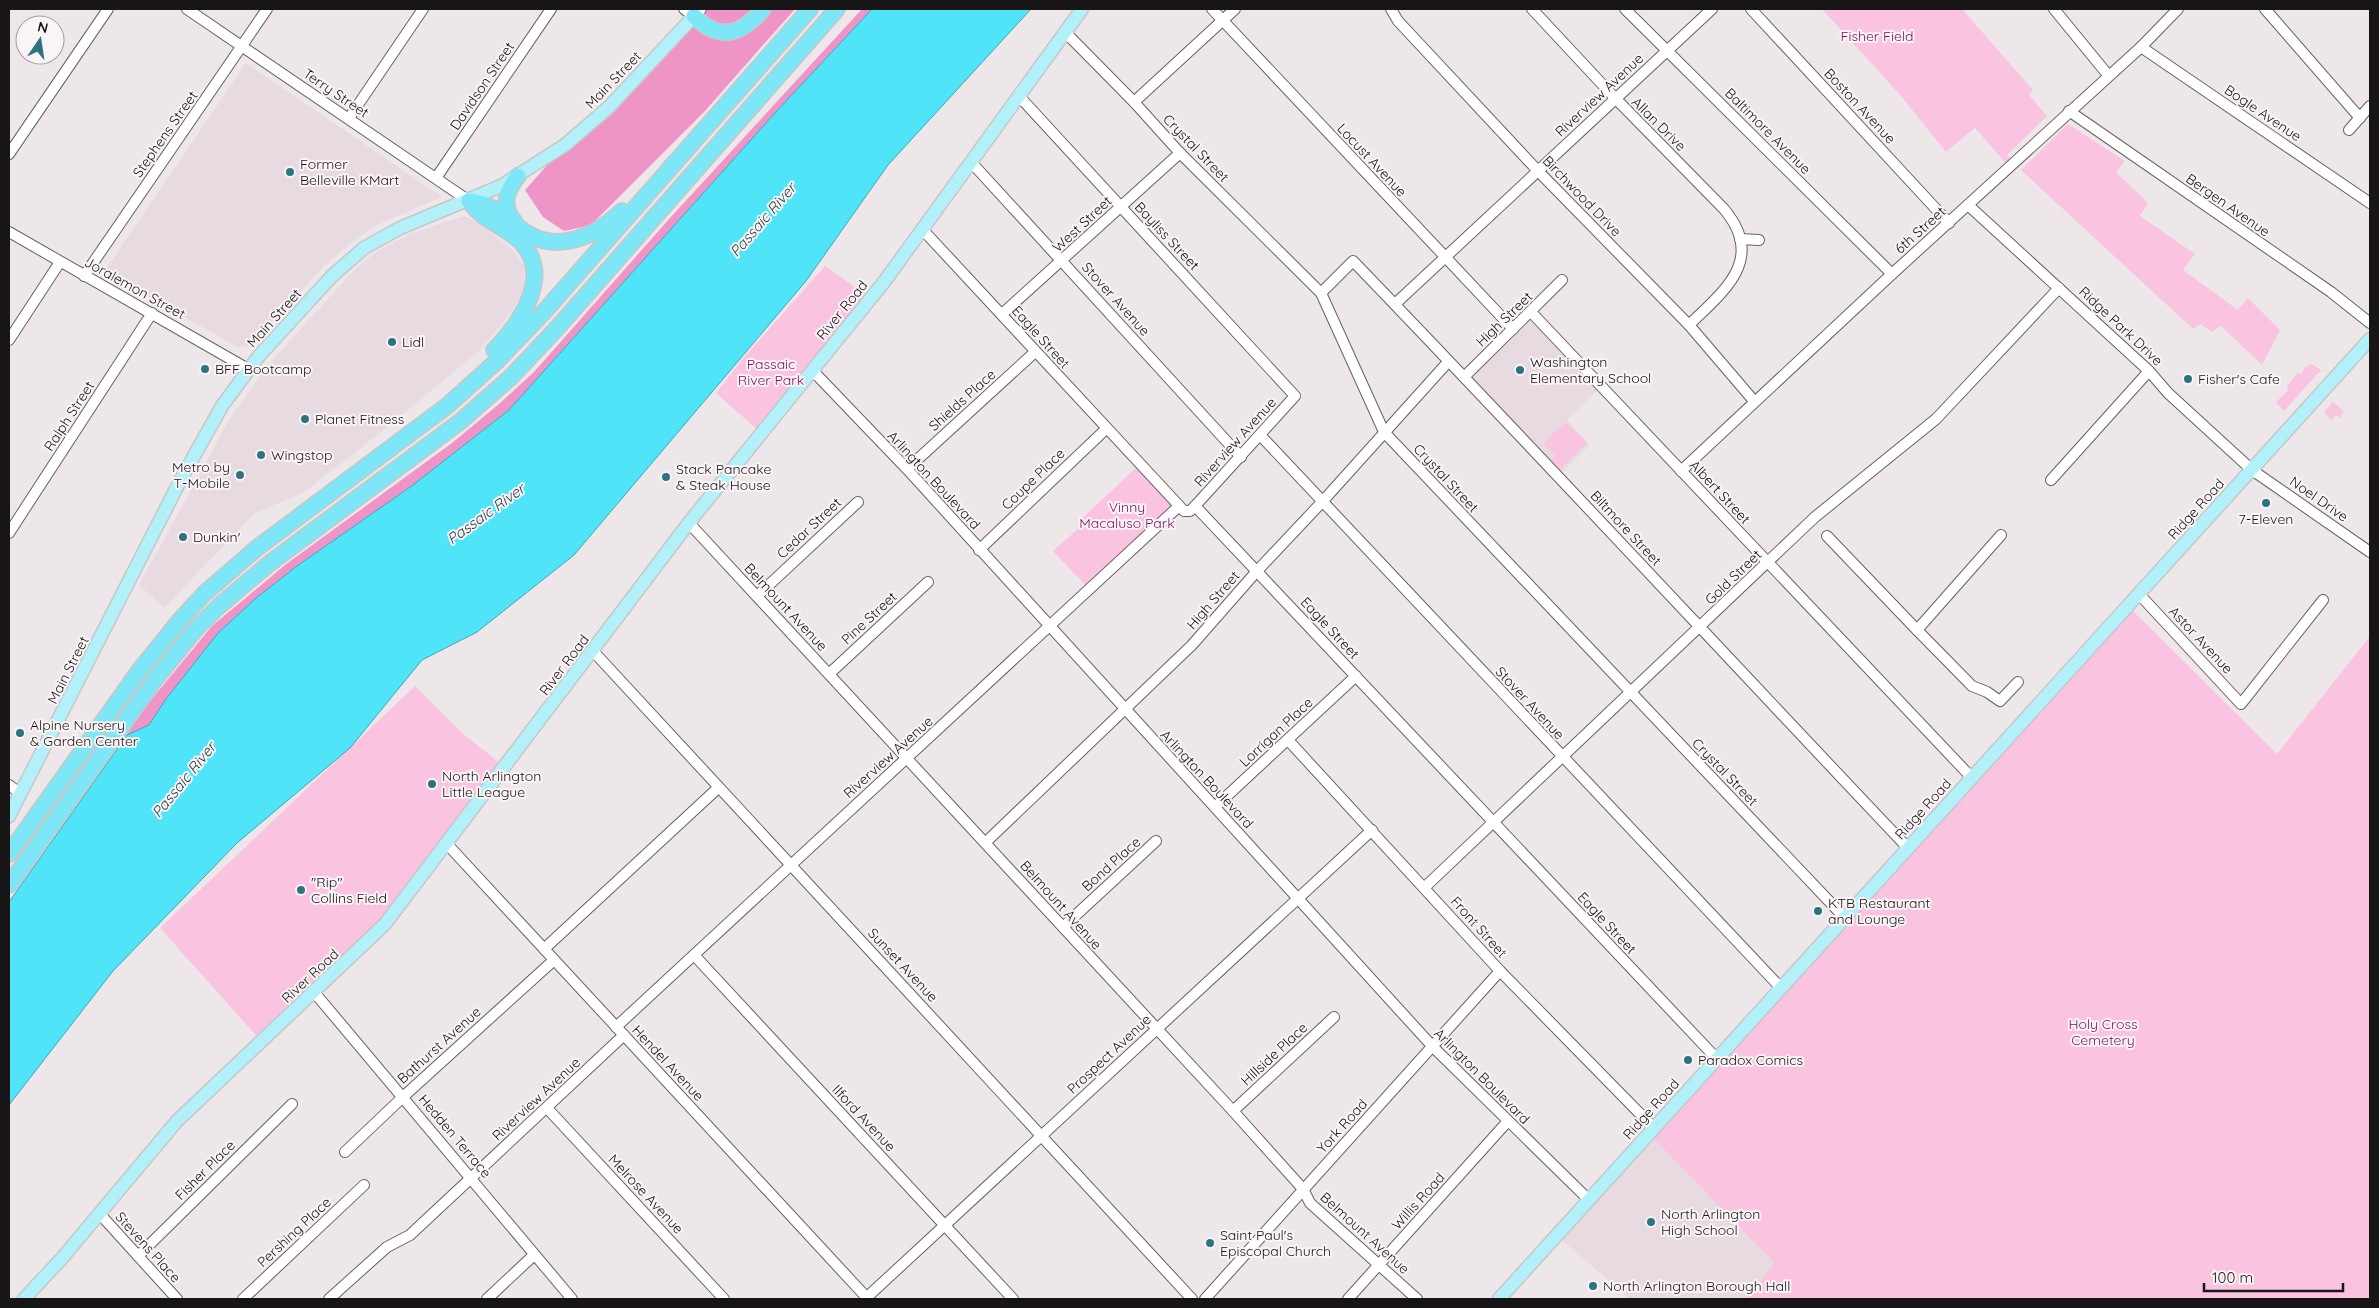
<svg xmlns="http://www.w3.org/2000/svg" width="2379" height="1308" font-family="Quicksand,sans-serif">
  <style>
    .built { fill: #e8dae1 }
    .green { fill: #fac4e0 }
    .forest { fill: #ef94c7 }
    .water { fill: #50e4f9; stroke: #3fa6b5 }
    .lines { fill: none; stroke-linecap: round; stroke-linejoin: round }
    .minor-casing { stroke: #676164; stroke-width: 12 }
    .major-casing { stroke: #c7c7c7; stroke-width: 15 }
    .highway-casing { stroke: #c7c7c7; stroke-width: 18 }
    .minor { stroke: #fff; stroke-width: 10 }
    .major { stroke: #b2f1fa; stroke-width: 12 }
    .highway { stroke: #7ee7f7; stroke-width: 15 }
    .poi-dot { fill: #2c747f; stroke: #fbf4f7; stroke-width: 2 }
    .labels { text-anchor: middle; stroke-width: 4; stroke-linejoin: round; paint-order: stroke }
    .park-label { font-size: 14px; fill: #7b0f58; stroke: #fbf4f7 }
    .street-label { font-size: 14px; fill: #171516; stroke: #fbf4f7 }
    .poi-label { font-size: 14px; fill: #171516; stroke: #fbf4f7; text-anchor: start }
    .water-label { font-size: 15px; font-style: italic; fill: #263e42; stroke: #fbf4f7 }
  </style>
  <rect width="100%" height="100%" fill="#eee7ea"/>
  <g class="built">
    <polygon points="246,63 442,197 377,225 354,241 326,264 251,345 238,347 104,272"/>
    <polygon points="464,216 477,222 513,250 524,266 524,284 519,299 506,319 478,352 376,436 303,493 255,513 164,608 139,585 229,420 267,366 357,267 379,250 412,233"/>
    <polygon points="1531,312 1601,386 1567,420 1590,445 1559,475 1464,377"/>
    <polygon points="1649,1134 1774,1263 1748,1299 1630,1299 1557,1236"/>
  </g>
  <g class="green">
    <polygon points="1822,9 1962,9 2033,90 2029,95 2047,116 2007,155 2014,163 2010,168 1975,128 1946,152 1901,96"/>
    <polygon points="2068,124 2125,161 2116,172 2148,203 2140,216 2195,254 2183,270 2238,310 2248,298 2280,330 2262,365 2221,326 2212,332 2200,324 2193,329 2021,170"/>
    <polygon points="825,266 871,298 761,433 716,393 745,356"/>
    <polygon points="2312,364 2321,370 2284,411 2276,402 2289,389 2287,386 2298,372 2301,374 2305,367"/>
    <polygon points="2333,402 2344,411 2340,418 2336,415 2331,420 2324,412"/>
    <polygon points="1566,422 1587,443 1560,469 1551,460 1555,455 1543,443"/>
    <polygon points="1139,465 1178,507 1090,590 1053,551 1080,527 1077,523"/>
    <polygon points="2128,606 2277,754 2370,636 2370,1299 1748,1299 1774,1263 1649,1134"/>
    <polygon points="415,686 462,733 505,767 406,898 261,1041 160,928"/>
  </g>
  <g class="forest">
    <polygon points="707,9 795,9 704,112 588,228 588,226 564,231 543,217 525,190 550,162 639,83"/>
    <polygon points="862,9 872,9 775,113 509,410 413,485 297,566 255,599 218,633 166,699 149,725 127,735 141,712 212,626 285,565 452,443 499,404 534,372 670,218"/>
  </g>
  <polygon class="water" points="872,9 1031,9 888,165 806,281 574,555 477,632 422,660 350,748 237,843 113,971 9,1105 9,902 127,735 149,725 166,699 218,633 255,599 297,566 413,485 509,410 775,113"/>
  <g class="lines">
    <defs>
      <g id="minor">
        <polyline points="187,9 469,201"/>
        <polyline points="684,9 694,16 701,9"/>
        <polyline points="1212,9 1513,329"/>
        <polyline points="1391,9 1398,21 1538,171 1689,325 1754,401"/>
        <path d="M 1532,9 L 1615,98 L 1724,209 C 1766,259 1725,290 1689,325"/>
        <polyline points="1625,9 1892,274"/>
        <polyline points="1751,9 1949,223"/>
        <polyline points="2054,9 2108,75"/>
        <polyline points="2265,9 2360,118"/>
        <polyline points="1065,32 1134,102 1180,153 1321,293 1384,432 1845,918"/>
        <polyline points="2141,47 2370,203"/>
        <polyline points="1134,102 1235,9"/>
        <polyline points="2069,111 2331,292 2370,323"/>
        <polyline points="349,118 423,9"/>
        <polyline points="2349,130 2370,106"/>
        <polyline points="9,154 108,9"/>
        <polyline points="971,162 1241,457"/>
        <polyline points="436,178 551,9"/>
        <polyline points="1968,205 2149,371 2168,393 2252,470 2370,552"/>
        <polyline points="922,229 1184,511 1190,511 1195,506 1295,396 1018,95"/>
        <polyline points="9,232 248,369"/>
        <polyline points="1740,239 1759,240"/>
        <polyline points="84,276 267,9"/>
        <path d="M 1321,293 L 1353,261 C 1540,455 1723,653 1908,848"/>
        <polyline points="1395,304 1712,9"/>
        <polyline points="1531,312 1972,778"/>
        <polyline points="1002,314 1180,153"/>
        <polyline points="9,340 60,262"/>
        <polyline points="812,370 907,469 1433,1047 1589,1200"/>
        <polyline points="1464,377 1562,280"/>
        <polyline points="1260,435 1781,988"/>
        <polyline points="907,469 1035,352"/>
        <polyline points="1681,471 1892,274 2141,47 2178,9"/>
        <polyline points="2051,480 2149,371"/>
        <polyline points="1195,506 1717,1059"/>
        <polyline points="689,523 1233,1111 1303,1189 1310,1203 1417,1299"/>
        <polyline points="9,533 152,313"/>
        <polyline points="1827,536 1917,630 2001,535"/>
        <polyline points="979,550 1106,429"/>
        <polyline points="2139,594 2241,704 2323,600"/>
        <polyline points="757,596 858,502"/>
        <polyline points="1917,630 1972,686 1987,692 2000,701 2018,682"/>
        <polyline points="593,651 1192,1299"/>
        <polyline points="829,674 928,582"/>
        <polyline points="1288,740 1500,971 1654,1128"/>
        <polyline points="9,785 21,794"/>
        <polyline points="1215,807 1356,676"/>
        <polyline points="986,842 1192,645 1257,571 1322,502 1448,362"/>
        <polyline points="447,844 868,1299"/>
        <polyline points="1425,887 1815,517 1936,419 2059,288"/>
        <polyline points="1063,927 1156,841"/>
        <polyline points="544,949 718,788"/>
        <polyline points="694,955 1013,1299"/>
        <polyline points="314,992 572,1299"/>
        <polyline points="616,1027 1178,507"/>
        <polyline points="547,1108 724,1299"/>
        <polyline points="1233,1111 1334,1017"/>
        <polyline points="345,1152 404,1096 554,960"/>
        <polyline points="99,1213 177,1299"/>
        <polyline points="138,1256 292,1104"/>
        <polyline points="243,1299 364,1185"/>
        <polyline points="329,1299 387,1247 410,1235 624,1035"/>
        <polyline points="487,1299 534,1255"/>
        <polyline points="865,1299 1372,830"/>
        <polyline points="1205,1299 1500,971"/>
        <polyline points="1348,1299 1508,1121"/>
      </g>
      <g id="major">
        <polyline points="9,816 180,481 222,406 258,357 332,276 364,248 400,228 501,186 565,145 609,107 694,16"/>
        <polyline points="24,1299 63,1257 177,1121 385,924 691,520 884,282 1082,9"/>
        <polyline points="1499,1299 2370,339"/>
      </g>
      <g id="highway">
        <path d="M 694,16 C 720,42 741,35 763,9"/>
        <path d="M 469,201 C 492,203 507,219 525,232 C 558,254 596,236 622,211"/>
        <path d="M 469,201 C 482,220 504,226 520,241 C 554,275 520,324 494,350"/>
        <path d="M 514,221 C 501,206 506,191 518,176"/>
        <polyline points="9,854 139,671 181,619 205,593 257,548 447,406 497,361 543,313 810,9"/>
        <polyline points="9,885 153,682 195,630 219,606 270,563 461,421 512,376 559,326 837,9"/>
      </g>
    </defs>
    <use href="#minor" class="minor-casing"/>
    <use href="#major" class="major-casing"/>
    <use href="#highway" class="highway-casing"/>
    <use href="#minor" class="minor"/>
    <use href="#major" class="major"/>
    <use href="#highway" class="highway"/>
  </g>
  <g class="poi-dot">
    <circle cx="290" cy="172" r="5"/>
    <circle cx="392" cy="342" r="5"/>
    <circle cx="205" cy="369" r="5"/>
    <circle cx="1520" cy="370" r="5"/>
    <circle cx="2188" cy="379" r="5"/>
    <circle cx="305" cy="419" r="5"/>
    <circle cx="261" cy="455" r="5"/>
    <circle cx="240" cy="475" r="5"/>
    <circle cx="666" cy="477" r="5"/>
    <circle cx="2266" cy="503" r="5"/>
    <circle cx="183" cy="537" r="5"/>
    <circle cx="20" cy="733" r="5"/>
    <circle cx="432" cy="784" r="5"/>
    <circle cx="301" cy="890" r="5"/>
    <circle cx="1818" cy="911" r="5"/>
    <circle cx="1688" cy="1060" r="5"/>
    <circle cx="1651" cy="1222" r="5"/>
    <circle cx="1210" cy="1243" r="5"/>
    <circle cx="1593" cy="1286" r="5"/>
  </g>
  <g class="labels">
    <g class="park-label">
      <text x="1877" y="41">Fisher Field</text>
      <text x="771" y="369">Passaic<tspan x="771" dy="16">River Park</tspan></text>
      <text x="1127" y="512">Vinny<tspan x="1127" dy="16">Macaluso Park</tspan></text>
      <text x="2103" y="1029">Holy Cross<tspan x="2103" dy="16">Cemetery</tspan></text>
    </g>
    <g class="street-label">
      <text transform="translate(613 80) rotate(-46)" y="5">Main Street</text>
      <text transform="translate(482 86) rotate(-56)" y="5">Davidson Street</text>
      <text transform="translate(336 93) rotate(34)" y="5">Terry Street</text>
      <text transform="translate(1599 95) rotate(-43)" y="5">Riverview Avenue</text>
      <text transform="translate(1860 106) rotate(47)" y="5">Boston Avenue</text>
      <text transform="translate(2263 113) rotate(34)" y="5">Bogle Avenue</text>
      <text transform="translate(1659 124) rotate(45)" y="5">Allan Drive</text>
      <text transform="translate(1768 131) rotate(45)" y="5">Baltimore Avenue</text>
      <text transform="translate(165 134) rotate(-55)" y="5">Stephens Street</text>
      <text transform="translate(1196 148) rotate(46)" y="5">Crystal Street</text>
      <text transform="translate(1372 160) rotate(47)" y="5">Locust Avenue</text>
      <text transform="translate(1582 196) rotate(46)" y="5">Birchwood Drive</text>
      <text transform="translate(2228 205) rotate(35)" y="5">Bergen Avenue</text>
      <text transform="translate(1082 224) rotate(-43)" y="5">West Street</text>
      <text transform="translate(1920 230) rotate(-42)" y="5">6th Street</text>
      <text transform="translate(1167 236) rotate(47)" y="5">Bayliss Street</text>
      <text transform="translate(135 288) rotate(29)" y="5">Joralemon Street</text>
      <text transform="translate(1116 299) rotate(48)" y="5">Stover Avenue</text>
      <text transform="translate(842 310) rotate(-51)" y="5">River Road</text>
      <text transform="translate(274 318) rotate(-48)" y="5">Main Street</text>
      <text transform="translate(1504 319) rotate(-44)" y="5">High Street</text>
      <text transform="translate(2121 326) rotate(43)" y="5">Ridge Park Drive</text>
      <text transform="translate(1041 337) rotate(48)" y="5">Eagle Street</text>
      <text transform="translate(962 400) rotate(-42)" y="5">Shields Place</text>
      <text transform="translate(69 416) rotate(-57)" y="5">Ralph Street</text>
      <text transform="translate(1235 442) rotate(-48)" y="5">Riverview Avenue</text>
      <text transform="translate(1446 478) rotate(47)" y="5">Crystal Street</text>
      <text transform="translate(1033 479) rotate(-44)" y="5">Coupe Place</text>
      <text transform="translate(934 480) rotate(47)" y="5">Arlington Boulevard</text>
      <text transform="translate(1720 492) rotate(47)" y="5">Albert Street</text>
      <text transform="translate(2319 499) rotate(35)" y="5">Noel Drive</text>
      <text transform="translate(2196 509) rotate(-48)" y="5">Ridge Road</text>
      <text transform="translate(809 528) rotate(-43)" y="5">Cedar Street</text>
      <text transform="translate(1626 528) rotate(47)" y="5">Biltmore Street</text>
      <text transform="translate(1733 577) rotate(-44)" y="5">Gold Street</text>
      <text transform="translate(1213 600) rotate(-49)" y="5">High Street</text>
      <text transform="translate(786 607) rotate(47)" y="5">Belmount Avenue</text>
      <text transform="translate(869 618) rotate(-43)" y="5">Pine Street</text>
      <text transform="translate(1330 628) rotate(47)" y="5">Eagle Street</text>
      <text transform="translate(2201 640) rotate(47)" y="5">Astor Avenue</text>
      <text transform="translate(564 665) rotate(-53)" y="5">River Road</text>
      <text transform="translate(68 670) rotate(-63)" y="5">Main Street</text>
      <text transform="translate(1530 703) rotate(47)" y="5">Stover Avenue</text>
      <text transform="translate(1276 732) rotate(-43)" y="5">Lorrigan Place</text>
      <text transform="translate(888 757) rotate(-42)" y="5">Riverview Avenue</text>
      <text transform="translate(1725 772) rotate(46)" y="5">Crystal Street</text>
      <text transform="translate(1207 779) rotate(47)" y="5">Arlington Boulevard</text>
      <text transform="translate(1923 809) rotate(-48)" y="5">Ridge Road</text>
      <text transform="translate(1111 864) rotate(-42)" y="5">Bond Place</text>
      <text transform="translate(1061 905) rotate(48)" y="5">Belmount Avenue</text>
      <text transform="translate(1607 923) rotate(47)" y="5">Eagle Street</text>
      <text transform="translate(1479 927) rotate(48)" y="5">Front Street</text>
      <text transform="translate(903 965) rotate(47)" y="5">Sunset Avenue</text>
      <text transform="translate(310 976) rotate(-43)" y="5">River Road</text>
      <text transform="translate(439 1045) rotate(-42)" y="5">Bathurst Avenue</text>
      <text transform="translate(1109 1054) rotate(-43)" y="5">Prospect Avenue</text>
      <text transform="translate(1274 1054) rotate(-43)" y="5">Hillside Place</text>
      <text transform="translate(668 1063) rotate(47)" y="5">Hendel Avenue</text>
      <text transform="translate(1482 1076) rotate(45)" y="5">Arlington Boulevard</text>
      <text transform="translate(536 1099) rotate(-43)" y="5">Riverview Avenue</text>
      <text transform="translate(1651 1109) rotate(-48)" y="5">Ridge Road</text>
      <text transform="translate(864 1118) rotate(47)" y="5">Ilford Avenue</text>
      <text transform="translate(1342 1126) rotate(-48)" y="5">York Road</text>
      <text transform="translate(455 1136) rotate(50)" y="5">Hedden Terrace</text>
      <text transform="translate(205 1170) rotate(-45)" y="5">Fisher Place</text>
      <text transform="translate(646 1194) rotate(47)" y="5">Melrose Avenue</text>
      <text transform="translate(1418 1201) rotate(-48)" y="5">Willis Road</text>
      <text transform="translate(294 1232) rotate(-43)" y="5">Pershing Place</text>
      <text transform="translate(1365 1233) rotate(42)" y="5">Belmount Avenue</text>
      <text transform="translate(148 1247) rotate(48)" y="5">Stevens Place</text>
    </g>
    <g class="poi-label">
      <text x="300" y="169">Former<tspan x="300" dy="16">Belleville KMart</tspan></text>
      <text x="402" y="347">Lidl</text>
      <text x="1530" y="367">Washington<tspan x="1530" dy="16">Elementary School</tspan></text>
      <text x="215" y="374">BFF Bootcamp</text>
      <text x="2198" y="384">Fisher's Cafe</text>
      <text x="315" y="424">Planet Fitness</text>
      <text x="271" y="460">Wingstop</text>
      <text x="230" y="472" text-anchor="end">Metro by<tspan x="230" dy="16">T-Mobile</tspan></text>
      <text x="676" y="474">Stack Pancake<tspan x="676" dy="16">&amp; Steak House</tspan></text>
      <text x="2266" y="524" text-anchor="middle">7-Eleven</text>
      <text x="193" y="542">Dunkin'</text>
      <text x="30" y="730">Alpine Nursery<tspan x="30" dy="16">&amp; Garden Center</tspan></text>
      <text x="442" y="781">North Arlington<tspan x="442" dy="16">Little League</tspan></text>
      <text x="311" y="887">"Rip"<tspan x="311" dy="16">Collins Field</tspan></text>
      <text x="1828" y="908">KTB Restaurant<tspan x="1828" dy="16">and Lounge</tspan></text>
      <text x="1698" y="1065">Paradox Comics</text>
      <text x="1661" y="1219">North Arlington<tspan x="1661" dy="16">High School</tspan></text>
      <text x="1220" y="1240">Saint Paul's<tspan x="1220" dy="16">Episcopal Church</tspan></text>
      <text x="1603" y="1291">North Arlington Borough Hall</text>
    </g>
    <g class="water-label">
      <text transform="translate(763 220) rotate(-49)" y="5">Passaic River</text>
      <text transform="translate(486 514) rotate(-36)" y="5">Passaic River</text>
      <text transform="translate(184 780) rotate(-51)" y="5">Passaic River</text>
    </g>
  </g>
  <rect width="2379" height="1308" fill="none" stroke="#171516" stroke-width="20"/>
  <g transform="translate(40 40) rotate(13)"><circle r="24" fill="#fbf4f7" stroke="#a09b9d"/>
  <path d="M0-4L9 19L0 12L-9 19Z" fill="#2c747f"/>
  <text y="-8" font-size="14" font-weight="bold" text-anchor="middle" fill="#171516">N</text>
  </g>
  <path d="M2204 1283v8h139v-8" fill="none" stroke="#171516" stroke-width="2.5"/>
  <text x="2212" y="1283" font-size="15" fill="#171516" stroke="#fbf4f7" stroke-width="4" paint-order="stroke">100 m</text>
</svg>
